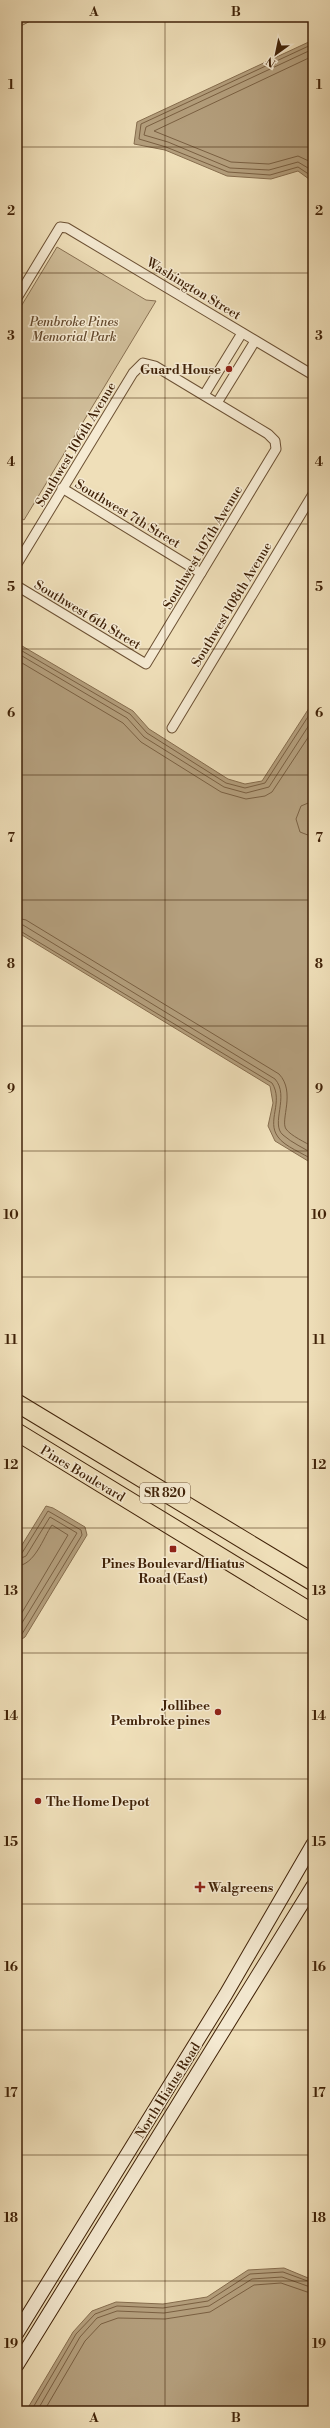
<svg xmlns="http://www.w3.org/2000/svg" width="330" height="2428" font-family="'Libre Bodoni',serif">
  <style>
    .green { fill: #d1bf9b; stroke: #887052 }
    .water { fill: #b49f7d; stroke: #866d4e }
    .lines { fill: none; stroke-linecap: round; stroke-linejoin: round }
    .shore { stroke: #7a6042; stroke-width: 1 }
    .street-casing { stroke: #6c5134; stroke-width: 11 }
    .secondary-casing { stroke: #402208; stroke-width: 15 }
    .highway-casing { stroke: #402208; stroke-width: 19 }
    .street { stroke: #f5ead2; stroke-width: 9 }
    .secondary { stroke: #f5ead2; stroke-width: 13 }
    .highway { stroke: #efdfb9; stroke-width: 17 }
    .grid { fill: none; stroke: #402208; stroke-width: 1; stroke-opacity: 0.55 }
    .poi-dot { fill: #8f2418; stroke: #f5ead2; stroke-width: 1.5 }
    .labels { text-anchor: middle; stroke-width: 3; stroke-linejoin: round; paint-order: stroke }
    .shield { fill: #f5ead2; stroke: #765e45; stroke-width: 1 }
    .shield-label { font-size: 12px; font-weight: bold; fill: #402208 }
    .street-label { font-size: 13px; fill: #402208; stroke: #f5ead2 }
    .park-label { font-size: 13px; font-style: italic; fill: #64492d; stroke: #f5ead2 }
    .poi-label { font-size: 13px; font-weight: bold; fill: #402208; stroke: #f5ead2; text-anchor: end }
    .neatline { fill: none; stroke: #402208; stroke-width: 1.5 }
    .grid-label { font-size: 13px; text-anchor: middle; font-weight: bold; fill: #402208 }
  </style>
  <rect width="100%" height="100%" fill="#efdfb9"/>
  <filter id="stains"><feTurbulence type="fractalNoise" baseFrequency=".005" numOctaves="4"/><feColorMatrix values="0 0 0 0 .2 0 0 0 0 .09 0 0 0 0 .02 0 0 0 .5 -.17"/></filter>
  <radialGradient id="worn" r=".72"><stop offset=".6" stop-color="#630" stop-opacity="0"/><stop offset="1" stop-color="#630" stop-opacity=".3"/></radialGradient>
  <g class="green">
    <polygon points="17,17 38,17 17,28"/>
    <polygon points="57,247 146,300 156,301 24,520 17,516 17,313"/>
  </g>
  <g class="water">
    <polygon points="313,40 313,182 298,171 271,179 227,176 165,150 134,144 137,122"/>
    <polygon points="17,643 133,711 149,729 228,779 245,784 262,781 313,702 313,810 311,819 313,830 313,1164 275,1141 268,1126 273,1103 270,1086 17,932"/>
    <polygon points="46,1506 53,1508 85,1527 87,1535 25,1637 17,1642 17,1553"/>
    <polygon points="284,2268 313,2280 313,2411 26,2411 73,2332 92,2311 116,2302 163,2304 207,2297 248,2270"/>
  </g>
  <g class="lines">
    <g class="shore">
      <polyline points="313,44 141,124 139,139 166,147 228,172 270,175 298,167 313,177"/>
      <polyline points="313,49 146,127 144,135 168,142 230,168 269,170 298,162 313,171"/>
      <polyline points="313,56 154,131 231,162 269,164 298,156 313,163"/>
      <polyline points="17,648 130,714 147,733 226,783 245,788 265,783 313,709"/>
      <polyline points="17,653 127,718 144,737 224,787 246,793 269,787 313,719"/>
      <polyline points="17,660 123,723 141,742 221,792 246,799 265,796 272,792 313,730"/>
      <polyline points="313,801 301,806 296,819 300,832 313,837"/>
      <path d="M 17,918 L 26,920 L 279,1074 C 296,1092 280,1120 286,1129 C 291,1136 305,1142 313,1147"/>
      <path d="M 17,924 L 23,925 L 275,1079 C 290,1096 270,1124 283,1135 C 292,1143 304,1148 313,1154"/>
      <path d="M 17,929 L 272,1083 C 284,1102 266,1121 278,1137 C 285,1147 303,1153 313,1160"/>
      <polyline points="17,1555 22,1553 48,1511 81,1530 82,1535 22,1634 17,1638"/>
      <polyline points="17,1560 26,1556 50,1517 77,1533 17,1631"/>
      <path d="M 17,1566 C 35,1565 43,1538 52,1525 L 68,1535 L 17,1621"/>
      <polyline points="31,2411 76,2334 95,2314 117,2306 163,2308 208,2301 250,2274 283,2272 313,2283"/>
      <polyline points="37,2411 80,2337 97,2318 117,2311 164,2313 209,2306 252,2279 282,2277 313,2288"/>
      <polyline points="44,2411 85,2341 101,2324 118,2318 165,2319 210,2312 254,2285 281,2283 313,2294"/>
    </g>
    <defs>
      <g id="street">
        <polyline points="17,298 60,227 67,228 313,375"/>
        <polyline points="204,395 242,333"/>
        <polyline points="217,403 255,341"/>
        <polyline points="62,488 201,573"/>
        <polyline points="17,564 133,373 143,363 155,366 268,434 275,441 276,449 146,664 17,586"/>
        <polyline points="172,728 313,494"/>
      </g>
      <g id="secondary">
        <polyline points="17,2333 226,1994 313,1844"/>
        <polyline points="17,2365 313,1886"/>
      </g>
      <g id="highway">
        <polyline points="17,1403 313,1582"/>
        <polyline points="17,1432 313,1613"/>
      </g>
    </defs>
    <use href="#street" class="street-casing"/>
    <use href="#secondary" class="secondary-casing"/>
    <use href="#highway" class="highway-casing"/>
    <use href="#street" class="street"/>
    <use href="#secondary" class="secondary"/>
    <use href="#highway" class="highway"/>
  </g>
  <path class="grid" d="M 165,17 L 165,2411M 17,147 L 313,147M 17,273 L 313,273M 17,398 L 313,398M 17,524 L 313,524M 17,649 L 313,649M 17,775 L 313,775M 17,900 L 313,900M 17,1026 L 313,1026M 17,1151 L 313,1151M 17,1277 L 313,1277M 17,1402 L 313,1402M 17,1528 L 313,1528M 17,1653 L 313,1653M 17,1779 L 313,1779M 17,1904 L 313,1904M 17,2030 L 313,2030M 17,2155 L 313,2155M 17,2281 L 313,2281"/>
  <g class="poi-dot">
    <circle cx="229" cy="369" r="4"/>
    <rect x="169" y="1545" width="8" height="8" rx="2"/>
    <circle cx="218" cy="1712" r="4"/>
    <circle cx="38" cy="1801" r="4"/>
    <path d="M198 1881h4v4h4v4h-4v4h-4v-4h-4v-4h4z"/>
  </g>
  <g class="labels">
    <rect class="shield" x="140" y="1483" width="50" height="20" rx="3"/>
    <g class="shield-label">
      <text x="165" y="1497">SR 820</text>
    </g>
    <g class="street-label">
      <text transform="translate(194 288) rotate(31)" y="5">Washington Street</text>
      <text transform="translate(75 444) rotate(-59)" y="5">Southwest 106th Avenue</text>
      <text transform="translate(128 513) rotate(31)" y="5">Southwest 7th Street</text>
      <text transform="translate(202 547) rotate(-59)" y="5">Southwest 107th Avenue</text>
      <text transform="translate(231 604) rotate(-59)" y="5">Southwest 108th Avenue</text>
      <text transform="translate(88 614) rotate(31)" y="5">Southwest 6th Street</text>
      <text transform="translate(83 1473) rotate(31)" y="5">Pines Boulevard</text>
      <text transform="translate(167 2090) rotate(-58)" y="5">North Hiatus Road</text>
    </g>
    <g class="park-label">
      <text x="74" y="326">Pembroke Pines<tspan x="74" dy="15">Memorial Park</tspan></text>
    </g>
    <g class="poi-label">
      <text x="221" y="374">Guard House</text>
      <text x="173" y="1568" text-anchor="middle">Pines Boulevard/Hiatus<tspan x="173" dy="15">Road (East)</tspan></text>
      <text x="210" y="1710">Jollibee<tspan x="210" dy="15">Pembroke pines</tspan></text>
      <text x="46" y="1806" text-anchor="start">The Home Depot</text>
      <text x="208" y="1892" text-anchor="start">Walgreens</text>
    </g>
  </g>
  <rect width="330" height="2428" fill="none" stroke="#efdfb9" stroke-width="44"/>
  <g transform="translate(276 54) rotate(213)" stroke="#f5ead2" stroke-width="3" paint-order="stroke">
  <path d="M0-3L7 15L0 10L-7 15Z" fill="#402208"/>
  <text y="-6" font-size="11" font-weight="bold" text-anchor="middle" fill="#402208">N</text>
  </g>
  <rect x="22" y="22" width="286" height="2384" class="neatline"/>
  <g class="grid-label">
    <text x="94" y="16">A</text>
    <text x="236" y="16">B</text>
    <text x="11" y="89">1</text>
    <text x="319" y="89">1</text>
    <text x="11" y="215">2</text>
    <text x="319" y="215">2</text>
    <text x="11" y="340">3</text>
    <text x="319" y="340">3</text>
    <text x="11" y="466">4</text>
    <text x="319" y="466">4</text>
    <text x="11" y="591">5</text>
    <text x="319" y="591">5</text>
    <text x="11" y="717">6</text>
    <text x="319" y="717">6</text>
    <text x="11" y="842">7</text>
    <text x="319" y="842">7</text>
    <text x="11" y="968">8</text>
    <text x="319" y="968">8</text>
    <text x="11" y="1093">9</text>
    <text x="319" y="1093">9</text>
    <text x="11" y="1219">10</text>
    <text x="319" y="1219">10</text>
    <text x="11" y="1344">11</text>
    <text x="319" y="1344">11</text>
    <text x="11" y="1469">12</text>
    <text x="319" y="1469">12</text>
    <text x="11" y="1595">13</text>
    <text x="319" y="1595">13</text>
    <text x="11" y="1720">14</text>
    <text x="319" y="1720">14</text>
    <text x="11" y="1846">15</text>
    <text x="319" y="1846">15</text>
    <text x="11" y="1971">16</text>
    <text x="319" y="1971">16</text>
    <text x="11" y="2097">17</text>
    <text x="319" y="2097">17</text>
    <text x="11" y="2222">18</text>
    <text x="319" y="2222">18</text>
    <text x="11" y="2348">19</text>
    <text x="319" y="2348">19</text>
    <text x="94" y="2422">A</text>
    <text x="236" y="2422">B</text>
  </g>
  <rect width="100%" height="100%" filter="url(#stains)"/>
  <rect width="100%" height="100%" fill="url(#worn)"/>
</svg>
